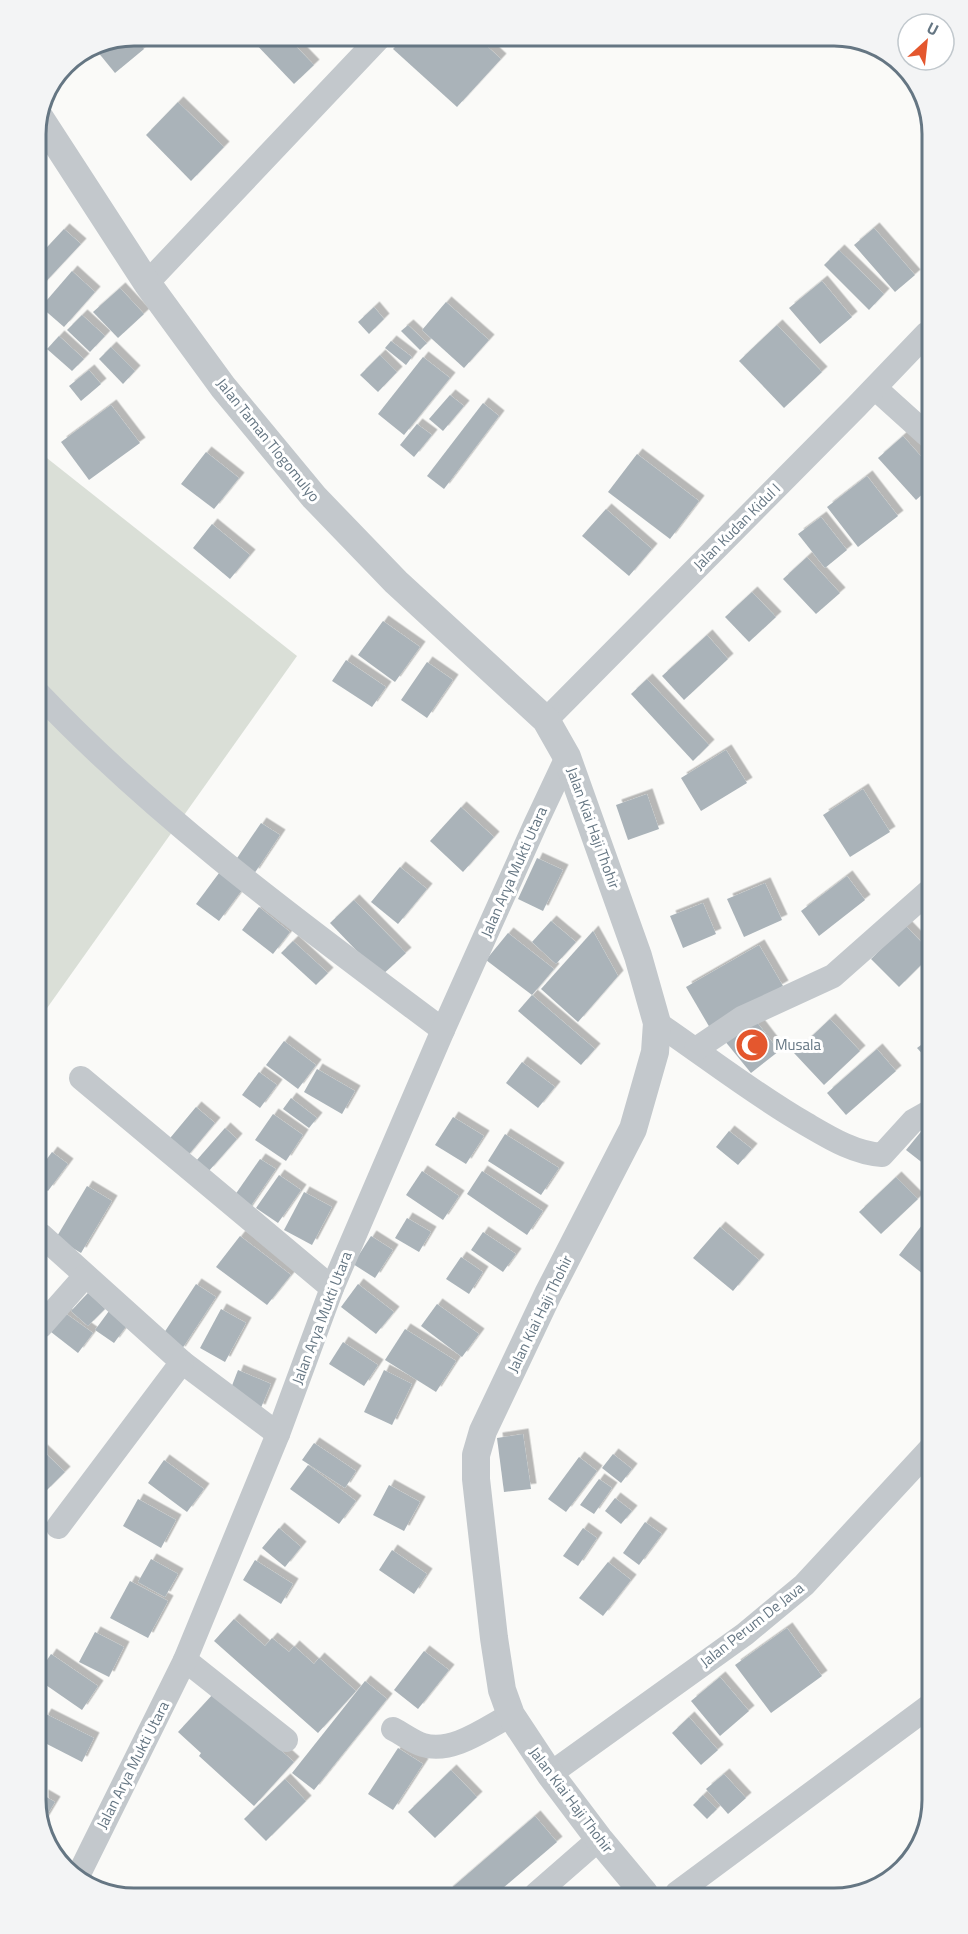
<svg xmlns="http://www.w3.org/2000/svg" width="968" height="1934" font-family="'Titillium Web',sans-serif">
  <style>
    .green { fill: #dadfd7 }
    .building { fill: #aab3b9; filter: url(#shadow) }
    .lines { fill: none; stroke-linecap: round; stroke-linejoin: round }
    .minor { stroke: #c3c8cc; stroke-width: 24 }
    .tertiary { stroke: #c3c8cc; stroke-width: 28 }
    .labels { text-anchor: middle; stroke-width: 6; stroke-linejoin: round; paint-order: stroke }
    .street-label { font-size: 15px; fill: #657683; stroke: #fff }
    .poi-label { font-size: 15px; fill: #657683; stroke: #fff; text-anchor: start }
    .rim { fill: none; stroke: #657683; stroke-width: 3 }
  </style>
  <defs>
    <filter id="shadow"><feDropShadow dx="5.5" dy="-5.5" stdDeviation="0" flood-color="#0004"/></filter>
  </defs>
  <rect width="100%" height="100%" fill="#fafaf8"/>
  <polygon class="green" points="38,451 297,656 40,1018"/>
  <g class="building">
    <polygon points="134,36 144,49 115,73 97,51"/>
    <polygon points="254,36 286,36 314,65 294,84 251,39"/>
    <polygon points="405,36 476,36 501,59 457,107 393,49"/>
    <polygon points="178,102 224,147 191,181 146,135"/>
    <polygon points="874,228 915,275 895,292 854,245"/>
    <polygon points="64,229 81,244 37,291 37,258"/>
    <polygon points="839,250 884,294 869,310 824,265"/>
    <polygon points="72,271 95,292 64,327 41,307"/>
    <polygon points="822,281 852,317 820,344 789,308"/>
    <polygon points="120,288 144,314 118,338 93,312"/>
    <polygon points="446,302 489,340 464,368 422,330"/>
    <polygon points="374,307 384,319 369,334 358,322"/>
    <polygon points="82,315 105,336 90,352 67,330"/>
    <polygon points="408,325 427,343 420,350 401,331"/>
    <polygon points="777,325 822,372 784,408 739,361"/>
    <polygon points="59,336 84,359 72,371 47,349"/>
    <polygon points="391,341 412,357 406,365 385,348"/>
    <polygon points="111,347 135,371 123,384 99,359"/>
    <polygon points="380,355 397,372 378,392 360,375"/>
    <polygon points="423,357 450,378 404,435 378,414"/>
    <polygon points="89,370 101,384 81,401 69,386"/>
    <polygon points="450,395 464,406 443,431 429,419"/>
    <polygon points="483,403 499,416 444,489 427,476"/>
    <polygon points="111,405 140,443 89,480 61,442"/>
    <polygon points="417,424 432,435 414,457 400,445"/>
    <polygon points="903,436 926,462 926,491 916,500 878,458"/>
    <polygon points="206,452 239,478 214,509 181,484"/>
    <polygon points="637,454 699,501 670,539 608,492"/>
    <polygon points="867,476 898,516 858,547 827,507"/>
    <polygon points="606,509 652,549 629,576 582,536"/>
    <polygon points="821,517 847,550 825,568 798,534"/>
    <polygon points="212,524 250,555 230,579 193,548"/>
    <polygon points="807,557 840,593 816,614 783,579"/>
    <polygon points="752,592 776,617 749,642 725,617"/>
    <polygon points="383,621 420,647 395,682 358,655"/>
    <polygon points="707,635 728,659 684,700 662,676"/>
    <polygon points="346,660 386,687 372,707 332,681"/>
    <polygon points="427,662 453,680 427,718 401,700"/>
    <polygon points="647,679 709,745 693,761 631,694"/>
    <polygon points="726,750 747,783 701,811 681,778"/>
    <polygon points="863,789 890,832 850,857 823,815"/>
    <polygon points="647,794 659,829 628,840 616,805"/>
    <polygon points="461,807 494,837 463,872 430,841"/>
    <polygon points="261,823 280,835 254,874 235,861"/>
    <polygon points="537,858 563,870 543,911 518,899"/>
    <polygon points="400,867 427,889 398,924 371,902"/>
    <polygon points="222,869 245,886 219,921 196,904"/>
    <polygon points="847,876 865,900 819,936 801,911"/>
    <polygon points="765,883 782,920 744,937 727,899"/>
    <polygon points="354,900 406,953 381,976 330,923"/>
    <polygon points="703,903 716,934 683,948 670,916"/>
    <polygon points="259,907 290,932 273,954 242,930"/>
    <polygon points="551,921 576,942 556,964 532,942"/>
    <polygon points="905,925 928,949 928,958 899,987 871,959"/>
    <polygon points="593,931 618,976 578,1022 541,989"/>
    <polygon points="508,933 554,969 532,995 486,960"/>
    <polygon points="293,941 328,973 316,985 281,953"/>
    <polygon points="759,945 783,986 710,1028 686,987"/>
    <polygon points="532,995 595,1049 581,1065 518,1011"/>
    <polygon points="753,1017 779,1051 751,1073 724,1040"/>
    <polygon points="830,1019 860,1051 824,1085 794,1053"/>
    <polygon points="929,1039 929,1061 917,1048"/>
    <polygon points="284,1041 316,1065 298,1089 266,1065"/>
    <polygon points="877,1049 896,1071 846,1115 827,1093"/>
    <polygon points="522,1062 555,1087 538,1108 506,1083"/>
    <polygon points="317,1069 355,1091 342,1114 304,1092"/>
    <polygon points="259,1072 277,1085 260,1108 242,1095"/>
    <polygon points="291,1098 317,1118 309,1128 283,1109"/>
    <polygon points="196,1107 215,1123 185,1159 166,1143"/>
    <polygon points="273,1114 303,1135 286,1161 255,1140"/>
    <polygon points="453,1117 484,1136 466,1164 435,1145"/>
    <polygon points="929,1122 929,1168 906,1150"/>
    <polygon points="225,1128 237,1139 208,1172 196,1161"/>
    <polygon points="729,1131 752,1149 738,1165 716,1147"/>
    <polygon points="505,1134 559,1168 541,1195 488,1161"/>
    <polygon points="52,1152 68,1164 48,1191 41,1186 41,1167"/>
    <polygon points="260,1159 276,1169 246,1213 230,1202"/>
    <polygon points="422,1171 459,1196 443,1220 406,1195"/>
    <polygon points="482,1171 543,1211 527,1235 467,1194"/>
    <polygon points="279,1175 301,1190 278,1223 256,1208"/>
    <polygon points="896,1177 918,1199 881,1234 859,1212"/>
    <polygon points="87,1186 112,1201 81,1253 56,1238"/>
    <polygon points="304,1192 332,1207 312,1245 284,1230"/>
    <polygon points="929,1216 930,1275 928,1278 899,1255"/>
    <polygon points="407,1218 431,1232 419,1252 395,1238"/>
    <polygon points="720,1227 759,1260 733,1291 693,1258"/>
    <polygon points="483,1232 516,1254 503,1272 471,1250"/>
    <polygon points="240,1236 291,1275 267,1305 216,1267"/>
    <polygon points="371,1236 393,1250 375,1278 353,1264"/>
    <polygon points="461,1257 483,1272 469,1294 446,1279"/>
    <polygon points="196,1284 216,1297 180,1352 160,1339"/>
    <polygon points="358,1284 394,1312 376,1334 341,1307"/>
    <polygon points="88,1293 105,1309 88,1326 71,1311"/>
    <polygon points="437,1304 479,1334 462,1357 421,1326"/>
    <polygon points="221,1309 246,1323 225,1362 200,1348"/>
    <polygon points="109,1311 128,1324 114,1343 95,1330"/>
    <polygon points="65,1313 93,1333 78,1353 51,1332"/>
    <polygon points="405,1329 456,1361 436,1392 385,1360"/>
    <polygon points="343,1342 378,1365 364,1386 329,1364"/>
    <polygon points="238,1370 271,1384 260,1410 228,1396"/>
    <polygon points="384,1370 412,1384 392,1425 364,1412"/>
    <polygon points="523,1434 531,1489 504,1492 497,1438"/>
    <polygon points="314,1443 356,1471 345,1488 302,1460"/>
    <polygon points="42,1450 65,1472 45,1492 42,1489"/>
    <polygon points="613,1454 632,1469 621,1483 602,1468"/>
    <polygon points="579,1457 597,1471 566,1512 548,1499"/>
    <polygon points="164,1460 204,1489 187,1512 148,1483"/>
    <polygon points="308,1465 356,1501 339,1524 290,1489"/>
    <polygon points="599,1479 612,1488 594,1514 580,1505"/>
    <polygon points="389,1485 420,1502 404,1531 373,1515"/>
    <polygon points="615,1498 632,1511 621,1524 605,1511"/>
    <polygon points="138,1499 176,1520 161,1548 123,1526"/>
    <polygon points="645,1522 662,1534 639,1565 623,1553"/>
    <polygon points="279,1528 301,1547 285,1567 262,1548"/>
    <polygon points="583,1528 597,1538 578,1566 563,1556"/>
    <polygon points="392,1550 427,1574 414,1594 379,1570"/>
    <polygon points="151,1559 178,1574 165,1597 138,1582"/>
    <polygon points="255,1560 293,1584 281,1604 243,1580"/>
    <polygon points="608,1562 631,1580 603,1616 579,1598"/>
    <polygon points="130,1581 168,1601 148,1638 110,1618"/>
    <polygon points="234,1619 265,1646 272,1638 289,1652 294,1646 314,1664 319,1658 356,1691 318,1733 214,1641"/>
    <polygon points="787,1628 822,1676 771,1713 735,1665"/>
    <polygon points="95,1632 124,1647 109,1677 79,1662"/>
    <polygon points="424,1651 449,1670 418,1709 394,1690"/>
    <polygon points="51,1654 98,1686 82,1710 43,1683 43,1666"/>
    <polygon points="720,1677 749,1711 720,1736 691,1701"/>
    <polygon points="365,1681 387,1699 314,1790 292,1773"/>
    <polygon points="215,1692 294,1762 254,1806 199,1756 201,1753 178,1732"/>
    <polygon points="46,1714 94,1738 82,1762 43,1742 43,1719"/>
    <polygon points="689,1717 718,1750 701,1765 672,1733"/>
    <polygon points="398,1748 423,1764 393,1810 368,1794"/>
    <polygon points="451,1770 477,1797 435,1838 408,1812"/>
    <polygon points="724,1774 746,1798 728,1814 706,1789"/>
    <polygon points="285,1779 306,1801 266,1841 244,1819"/>
    <polygon points="43,1795 55,1802 43,1822"/>
    <polygon points="703,1795 717,1809 707,1819 693,1805"/>
    <polygon points="535,1816 557,1842 496,1894 450,1895 447,1892"/>
  </g>
  <g class="lines">
    <g class="minor">
      <polyline points="147,283 381,36"/>
      <polyline points="875,388 926,434"/>
      <path d="M 39,694 C 160,821 303,925 443,1030"/>
      <polyline points="546,720 857,406 926,334"/>
      <path d="M 657,1023 C 707,1057 754,1094 806,1124 C 830,1138 854,1153 882,1155 L 913,1121 L 929,1112"/>
      <polyline points="696,1049 742,1018 833,976 928,892"/>
      <polyline points="81,1078 332,1288"/>
      <polyline points="41,1235 182,1362 278,1434"/>
      <polyline points="41,1326 85,1276"/>
      <polyline points="58,1527 182,1362"/>
      <polyline points="185,1660 286,1740"/>
      <path d="M 393,1729 C 403,1734 413,1742 423,1745 C 453,1754 486,1728 511,1715"/>
      <polyline points="550,1774 745,1634 804,1585 930,1449"/>
      <polyline points="77,1878 185,1660 278,1434 332,1288 443,1030 535,825 567,757"/>
      <polyline points="677,1893 932,1704"/>
      <polyline points="536,1894 599,1839"/>
    </g>
    <polyline class="tertiary" points="40,118 147,283 223,387 314,497 396,582 546,720 567,757 638,956 657,1023 655,1052 633,1129 548,1294 483,1431 476,1455 476,1479 494,1638 502,1690 511,1715 550,1774 599,1839 644,1893"/>
  </g>
  <defs>
    <symbol id="mosque-disc" viewBox="-11 -11 22 22"><circle r="9.5" fill="#e4572e" stroke="#fff"/><path d="M3.5-4.9A6 6 0 1 0 3.5 4.9A5 5 0 1 1 3.5-4.9Z" fill="#fff"/></symbol>
  </defs>
  <g fill-rule="evenodd">
    <use href="#mosque-disc" x="733" y="1026" width="38" height="38"/>
  </g>
  <g class="labels">
    <g class="street-label">
      <text transform="translate(268 440) rotate(51)" y="5">Jalan Taman Tlogomulyo</text>
      <text transform="translate(737 527) rotate(-45)" y="5">Jalan Kudan Kidul I</text>
      <text transform="translate(593 828) rotate(70)" y="5">Jalan Kiai Haji Thohir</text>
      <text transform="translate(514 872) rotate(-66)" y="5">Jalan Arya Mukti Utara</text>
      <text transform="translate(540 1314) rotate(-64)" y="5">Jalan Kiai Haji Thohir</text>
      <text transform="translate(322 1318) rotate(-69)" y="5">Jalan Arya Mukti Utara</text>
      <text transform="translate(752 1625) rotate(-38)" y="5">Jalan Perum De Java</text>
      <text transform="translate(133 1765) rotate(-63)" y="5">Jalan Arya Mukti Utara</text>
      <text transform="translate(571 1800) rotate(53)" y="5">Jalan Kiai Haji Thohir</text>
    </g>
    <g class="poi-label">
      <text x="775" y="1050">Musala</text>
    </g>
  </g>
  <path d="M0 0H968V1934H0ZM134 46H834A88 88 0 0 1 922 134V1800A88 88 0 0 1 834 1888H134A88 88 0 0 1 46 1800V134A88 88 0 0 1 134 46Z" fill="#f3f4f5" fill-rule="evenodd"/>
  <path class="rim" d="M134 46H834A88 88 0 0 1 922 134V1800A88 88 0 0 1 834 1888H134A88 88 0 0 1 46 1800V134A88 88 0 0 1 134 46Z"/>
  <g transform="translate(926 42) rotate(27)"><circle r="28" fill="#ffffff" stroke="#c1c8cd" stroke-width="1.5"/>
  <path d="M0-4.5L10 22L0 15L-10 22Z" fill="#e4572e"/>
  <text y="-9" font-size="16" font-weight="bold" text-anchor="middle" fill="#657683">U</text>
  </g>
</svg>
